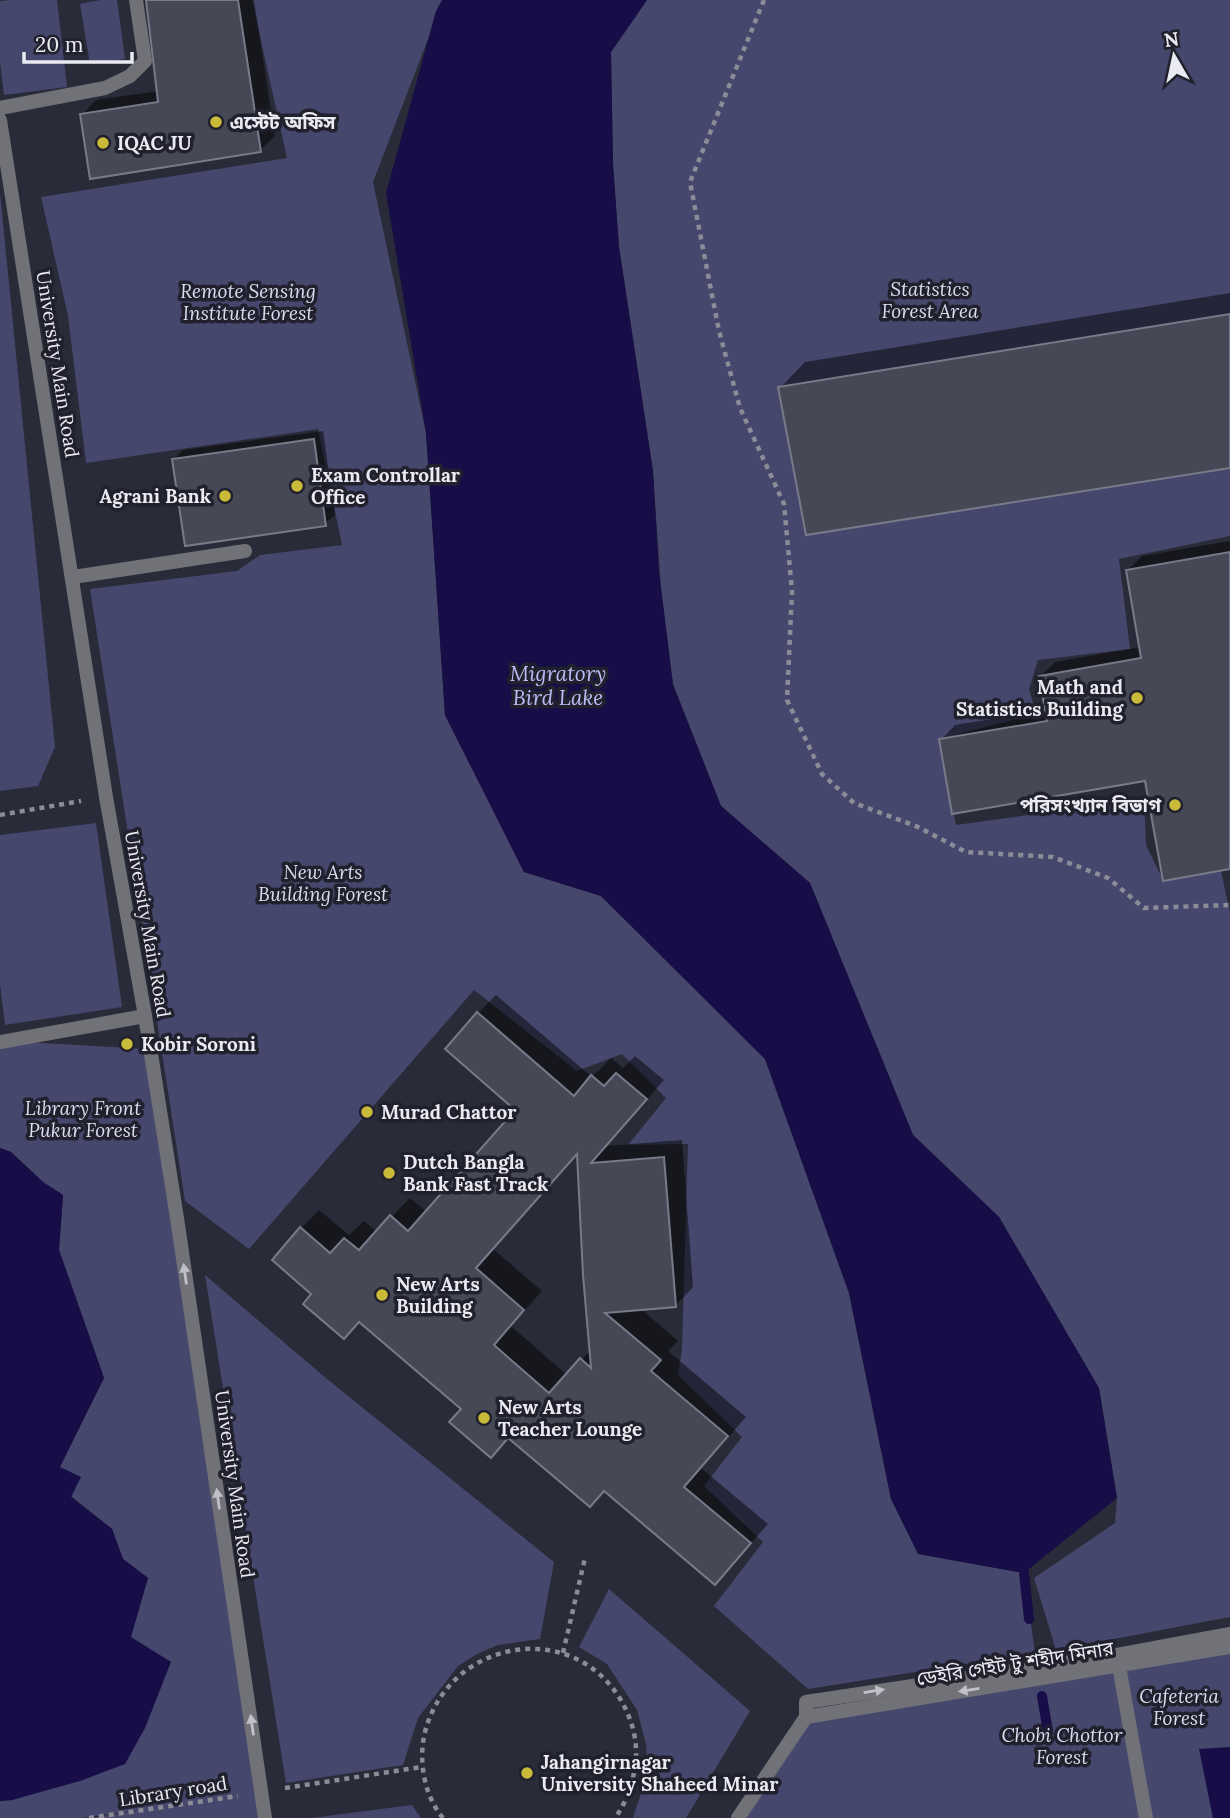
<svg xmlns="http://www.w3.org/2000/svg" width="1230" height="1818" font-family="Lora,'Noto Sans Bengali',serif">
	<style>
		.green { fill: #46476c }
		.water { fill: #170d47 }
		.shadow { fill: #0007; fill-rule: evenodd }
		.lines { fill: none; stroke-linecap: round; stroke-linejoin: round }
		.stream { stroke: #170d47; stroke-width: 10 }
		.building { fill: #474856; stroke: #797a89; stroke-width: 2; fill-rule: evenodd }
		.path { stroke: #8b8c97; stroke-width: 4.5; stroke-dasharray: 5 5; stroke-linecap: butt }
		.minor { stroke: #717178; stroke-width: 14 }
		.tertiary { stroke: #717178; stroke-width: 14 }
		.oneway { fill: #c0c0c8 }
		.poi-dot { fill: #caba3a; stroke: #21212e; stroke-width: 2.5 }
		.labels { text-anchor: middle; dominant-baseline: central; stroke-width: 7; stroke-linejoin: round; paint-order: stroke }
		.poi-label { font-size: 19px; font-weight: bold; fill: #eaeaf3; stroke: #21212e; text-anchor: start }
		.park-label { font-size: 19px; font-style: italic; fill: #dbdcef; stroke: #21212e }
		.street-label { font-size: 19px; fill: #eaeaf3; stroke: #21212e }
		.water-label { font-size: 21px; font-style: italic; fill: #bbbef5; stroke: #21212e }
	</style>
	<rect width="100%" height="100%" fill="#2a2b38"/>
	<g class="green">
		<path d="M11,0H57L67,87L4,95L0,62V1Z"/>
		<path d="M100,0H117L125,59L90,64L80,4Z"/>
		<path d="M252,0H443L373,182L426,433L445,715L524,872L601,896L765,1059L849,1293L891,1499L919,1554L1024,1573L1035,1653L808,1689L714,1606L763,1542L704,1486L742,1437L678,1375L682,1349L688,1144L628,1145L666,1098L622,1054L577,1071L474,990L249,1249L185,1201L90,589L237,571L260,555L342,545L318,429L86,463L68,316L41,197L287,158Z"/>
		<path d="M647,0H1230V536L1119,559L1130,649L1038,660L1029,689L1036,714L939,739L956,825L1144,799L1146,845L1163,880L1221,871L1230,913V1617L1056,1650L1034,1578L1115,1523L1117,1498L1099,1388L999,1217L913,1135L810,883L721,806L673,684L661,589L653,471L619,247L613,164L611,52Z"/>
		<path d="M0,193L55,747L38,786L0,791Z"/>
		<path d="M96,823L122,1007L5,1025L0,984V835Z"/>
		<path d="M8,1041L146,1049L265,1818H91L138,1810L81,1818H0V1801L12,1800L125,1764L132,1748L130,1637L148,1578L123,1559L112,1529L71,1496L59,1467L104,1378L59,1250L63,1195L43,1182L11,1152L0,1148V1043Z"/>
		<path d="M205,1275L327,1379L554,1562L540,1639L498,1645L477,1654L458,1666L418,1718L403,1765L286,1783Z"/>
		<path d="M609,1589L750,1711L686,1818H633L648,1772L646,1744L637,1710L607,1664L579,1647Z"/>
		<path d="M1230,1647V1818H738L806,1717Z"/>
		<path d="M412,1805L421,1818H311Z"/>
	</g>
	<g class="water">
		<path d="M442,0H647L611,52L613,164L619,247L653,471L659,571L673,685L721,806L810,883L913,1135L999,1217L1099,1388L1117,1498L1024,1573L918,1554L891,1499L849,1293L765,1059L601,896L524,872L445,715L426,433L386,193L436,11Z"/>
		<path d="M0,1148L11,1152L43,1182L63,1195L59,1250L104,1378L60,1467L81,1477L71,1497L112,1529L123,1559L148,1578L131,1637L171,1662L145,1728L125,1764L80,1781L12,1800L0,1801Z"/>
		<path d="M1230,1747V1818H1213L1199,1749Z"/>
	</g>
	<g class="shadow">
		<path d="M148,0H254L275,136L260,150L82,115L96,100L158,91Z"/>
		<path d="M1230,293V466L780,388L805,362Z"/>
		<path d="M323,431L335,515L325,524L174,459L183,450Z"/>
		<path d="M1230,541V867L1147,779L941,740L955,725L1047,710L1041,676L1055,662L1141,647L1128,570L1142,556Z"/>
		<path d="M496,995L592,1077L611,1058L623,1068L635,1056L664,1080L606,1146L682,1140L693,1287L675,1306L640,1308L678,1341L668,1351L746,1417L701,1468L768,1524L715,1583L605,1489L510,1437L491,1455L463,1408L360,1320L301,1228L319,1210L349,1235L364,1221L377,1232L410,1198L427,1212L518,1110L478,1013ZM578,1152L591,1350L567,1375L511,1326L542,1291L493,1249Z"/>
	</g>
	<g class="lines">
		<g class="stream">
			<path d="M1024,1573L1029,1619"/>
			<path d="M1042,1696L1048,1732"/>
		</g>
	</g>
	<g class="building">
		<path d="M146,0H238L261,152L90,179L80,114L158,102Z"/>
		<path d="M1230,314V468L806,535L778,387Z"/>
		<path d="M314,439L326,526L185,546L172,459Z"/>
		<path d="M1230,552V869L1163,881L1145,781L952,814L939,739L1047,721L1039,676L1141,658L1126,570Z"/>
		<path d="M477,1012L574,1096L591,1075L604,1086L616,1073L647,1099L591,1163L664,1157L676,1307L605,1313L661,1360L651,1371L728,1436L684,1487L751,1543L715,1585L604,1491L590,1507L508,1438L491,1458L449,1422L461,1409L359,1322L344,1339L303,1304L311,1294L272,1260L300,1227L330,1253L344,1238L359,1250L390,1215L408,1231L515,1110L445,1049ZM577,1154L583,1275L591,1368L580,1358L549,1393L494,1345L524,1310L476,1268Z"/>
	</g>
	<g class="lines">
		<g class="path">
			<path d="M764,0L690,182L719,331L740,408L784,504L792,591L787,700L822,774L854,803L916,826L966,852L1053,857L1108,878L1144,908L1230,905"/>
			<path d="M0,815L81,801"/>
			<path d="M563,1653L585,1558"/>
			<path d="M285,1788L422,1767"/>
			<path d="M89,1818L238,1796"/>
			<path d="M443,1818C424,1796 418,1760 425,1732C449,1639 573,1617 622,1702C632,1720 637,1739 636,1758C634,1780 628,1800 615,1818"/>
		</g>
		<g class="minor">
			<path d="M0,108L105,88L130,76L145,61L136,0"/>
			<path d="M73,577L245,551"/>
			<path d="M0,1042L145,1016"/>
			<path d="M1117,1655L1146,1818"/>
		</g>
		<g class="tertiary">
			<path d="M0,120L106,797L145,1016L177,1218L265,1818"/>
			<path d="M806,1717L1230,1647"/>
			<path d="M738,1818L806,1717V1702L1117,1655L1230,1634"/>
		</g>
	</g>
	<defs><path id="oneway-solid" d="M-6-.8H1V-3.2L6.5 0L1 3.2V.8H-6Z" transform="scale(1.75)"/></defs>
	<g class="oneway">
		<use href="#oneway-solid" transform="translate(185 1274) rotate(-98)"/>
		<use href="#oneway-solid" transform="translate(218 1499) rotate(-98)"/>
		<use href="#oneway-solid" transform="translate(969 1690) rotate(171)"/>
		<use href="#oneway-solid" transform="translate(874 1691) rotate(-9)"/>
		<use href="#oneway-solid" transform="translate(252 1725) rotate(-98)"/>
	</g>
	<g class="poi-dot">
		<circle cx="216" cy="122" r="7"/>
		<circle cx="103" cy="143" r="7"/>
		<circle cx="297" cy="486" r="7"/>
		<circle cx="225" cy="496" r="7"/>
		<circle cx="1137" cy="698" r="7"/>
		<circle cx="1175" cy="805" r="7"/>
		<circle cx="127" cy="1044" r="7"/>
		<circle cx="367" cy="1112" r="7"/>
		<circle cx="389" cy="1173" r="7"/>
		<circle cx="382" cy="1295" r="7"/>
		<circle cx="484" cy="1418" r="7"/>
		<circle cx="527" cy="1773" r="7"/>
	</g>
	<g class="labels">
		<g class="poi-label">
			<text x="230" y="122">এস্টেট অফিস</text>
			<text x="117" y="143">IQAC JU</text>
			<text x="311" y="475">Exam Controllar<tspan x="311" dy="22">Office</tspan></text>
			<text x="211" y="496" text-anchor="end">Agrani Bank</text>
			<text x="1123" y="687" text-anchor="end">Math and<tspan x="1123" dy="22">Statistics Building</tspan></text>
			<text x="1161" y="805" text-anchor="end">পরিসংখ্যান বিভাগ</text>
			<text x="141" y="1044">Kobir Soroni</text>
			<text x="381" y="1112">Murad Chattor</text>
			<text x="403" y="1162">Dutch Bangla<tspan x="403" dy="22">Bank Fast Track</tspan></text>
			<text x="396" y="1284">New Arts<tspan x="396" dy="22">Building</tspan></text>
			<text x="498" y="1407">New Arts<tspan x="498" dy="22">Teacher Lounge</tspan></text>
			<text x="541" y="1762">Jahangirnagar<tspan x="541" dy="22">University Shaheed Minar</tspan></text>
		</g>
		<g class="park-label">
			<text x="930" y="289">Statistics<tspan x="930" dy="22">Forest Area</tspan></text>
			<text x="248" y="291">Remote Sensing<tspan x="248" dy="22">Institute Forest</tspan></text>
			<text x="323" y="872">New Arts<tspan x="323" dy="22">Building Forest</tspan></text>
			<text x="83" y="1108">Library Front<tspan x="83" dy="22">Pukur Forest</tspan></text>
			<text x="1179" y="1696">Cafeteria<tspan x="1179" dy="22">Forest</tspan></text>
			<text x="1062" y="1735">Chobi Chottor<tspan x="1062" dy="22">Forest</tspan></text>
		</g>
		<g class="street-label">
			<text transform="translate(58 364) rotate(81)">University Main Road</text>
			<text transform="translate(148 924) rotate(80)">University Main Road</text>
			<text transform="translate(235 1484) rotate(82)">University Main Road</text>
			<text transform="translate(1015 1663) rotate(-9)">ডেইরি গেইট টু শহীদ মিনার</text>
			<text transform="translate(173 1791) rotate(-9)">Library road</text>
		</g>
		<g class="water-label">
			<text x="558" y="673">Migratory<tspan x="558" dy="24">Bird Lake</tspan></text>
		</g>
	</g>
	<g transform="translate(1174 56) rotate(351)" stroke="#21212e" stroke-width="5" paint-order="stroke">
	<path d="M0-5L12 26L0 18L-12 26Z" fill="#eaeaf3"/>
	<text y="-10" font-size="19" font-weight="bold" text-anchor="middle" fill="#eaeaf3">N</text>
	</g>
	<path d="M24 52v10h108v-10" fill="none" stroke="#eaeaf3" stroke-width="3.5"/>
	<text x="35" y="52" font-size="21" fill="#eaeaf3" stroke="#21212e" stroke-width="5" paint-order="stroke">20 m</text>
</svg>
